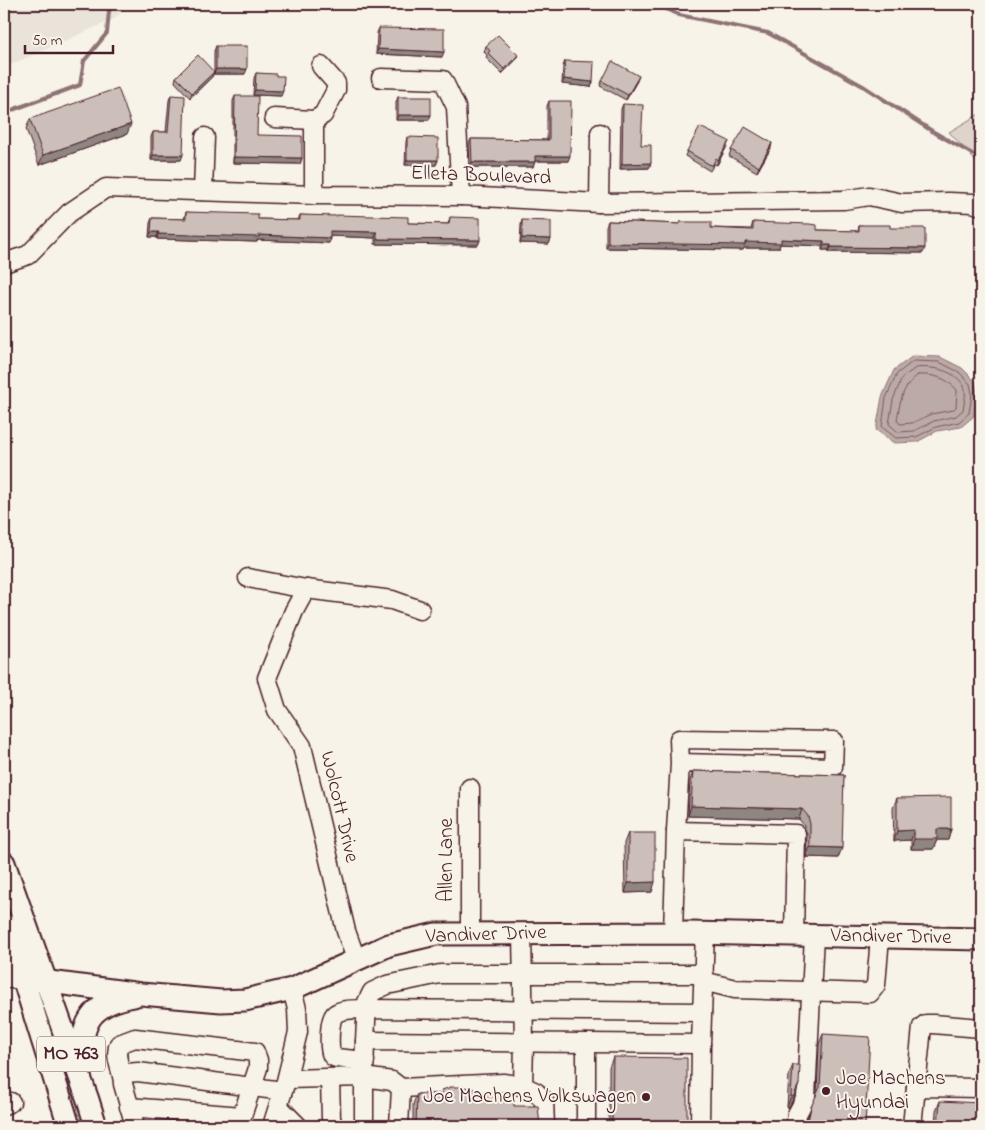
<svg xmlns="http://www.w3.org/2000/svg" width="985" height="1130" font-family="'Indie Flower',sans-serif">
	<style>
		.built { fill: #eae3da }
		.green { fill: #ded4cc; stroke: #947a7c }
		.water { fill: #bcaaa7; stroke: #8e7275 }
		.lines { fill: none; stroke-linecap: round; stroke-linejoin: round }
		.shore { stroke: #78575d; stroke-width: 1 }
		.stream { stroke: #8e7275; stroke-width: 4 }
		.minor-casing { stroke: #4a1f2b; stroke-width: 21 }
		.major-casing { stroke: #4a1f2b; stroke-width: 25 }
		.minor { stroke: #f7f3e8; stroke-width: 18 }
		.major { stroke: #f7f3e8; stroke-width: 21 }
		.wall { fill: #afa49f; stroke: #4a1f2b }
		.shaded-wall { fill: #8f8682; stroke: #4a1f2b }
		.building { fill: #ccbfb9; stroke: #4a1f2b }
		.poi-dot { fill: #4a1f2b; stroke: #f7f3e8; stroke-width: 2 }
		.labels { text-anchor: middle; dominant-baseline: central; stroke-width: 4; stroke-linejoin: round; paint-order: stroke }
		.shield { fill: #f7f3e8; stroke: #7e5f64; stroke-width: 1 }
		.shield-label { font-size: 20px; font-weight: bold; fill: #4a1f2b }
		.street-label { font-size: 21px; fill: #4a1f2b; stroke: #f7f3e8 }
		.poi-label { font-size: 21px; fill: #4a1f2b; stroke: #f7f3e8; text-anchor: start }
	</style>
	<rect width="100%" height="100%" fill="#f7f3e8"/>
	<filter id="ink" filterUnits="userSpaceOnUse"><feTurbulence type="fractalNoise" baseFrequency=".02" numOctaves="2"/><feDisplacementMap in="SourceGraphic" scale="10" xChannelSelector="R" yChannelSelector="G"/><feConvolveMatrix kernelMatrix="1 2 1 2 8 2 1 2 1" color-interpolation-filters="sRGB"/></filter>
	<g filter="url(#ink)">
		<path class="built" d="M4,4H130L114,19L4,68Z"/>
		<path class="green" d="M981,113V167L949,132Z"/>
		<path class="water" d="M913,356L940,357L962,368L975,381L977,394L974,416L961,427L937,431L917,442L894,443L876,430L882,397L894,370Z"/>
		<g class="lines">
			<g class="shore">
				<path d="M914,361L939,362L959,372L970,384L972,394L969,413L959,422L936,427L916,437L896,438L882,427L886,398L897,374Z"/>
				<path d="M916,368C932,366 955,370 964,386C967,392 964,403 963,410L956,416L934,421L914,431L898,432L889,424L893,400L902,378Z"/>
				<path d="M918,375C934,374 947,378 957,390L956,407L953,410L931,414L912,423L900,424L897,420C900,402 902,386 918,375Z"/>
			</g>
			<g class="stream">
				<path d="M656,4L679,15L768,33L863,86L932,131L981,159"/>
				<path d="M4,113L80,85L84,61L107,33L109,11L114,4"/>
			</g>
			<g class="minor-casing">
				<g id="minor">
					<path d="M381,78L443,80L456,107L461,196"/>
					<path d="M274,118L314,120L323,115L336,90V83L321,66"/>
					<path d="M314,120V195"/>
					<path d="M203,191L205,137"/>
					<path d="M599,203L600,133"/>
					<path d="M4,263L28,255L69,213L106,188L314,195L461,196L599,203L844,200L869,196L902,203L949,202L973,203L981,206"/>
					<path d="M248,578L306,589L392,600L420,610"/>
					<path d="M306,589L294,611L267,678L277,710L302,746L346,931L356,959"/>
					<path d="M676,831L680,763L833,767L834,741L679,739L680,763"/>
					<path d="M470,932V788"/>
					<path d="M522,933L524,1042L523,1086"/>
					<path d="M673,933L676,831L796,834L794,935"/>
					<path d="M703,981L735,989L870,993L876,985L880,937"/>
					<path d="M981,1028L933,1024H926L922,1027L916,1087L981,1088"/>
					<path d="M365,1041L367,1002L372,992L387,985L440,974H704"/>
					<path d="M586,1043V1126"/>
					<path d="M365,1061L336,1058C332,1056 332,1057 331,1053C329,1046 329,1018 335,1014C343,1008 357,1010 366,1009L702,1012"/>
					<path d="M123,1077L127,1073L138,1072L283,1091"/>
					<path d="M330,1078L331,1119L334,1126"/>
					<path d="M287,1079L364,1077L365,1041L701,1044L705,933"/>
					<path d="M401,1088L503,1083L523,1086L536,1092L544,1100L545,1126"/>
					<path d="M4,1105L11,1102"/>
					<path d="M129,1107L242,1116"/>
					<path d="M279,1107L298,1126"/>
					<path d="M135,1126L123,1084C123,1071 113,1057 119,1044L135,1038L255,1052L258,1060V1068L242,1116L236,1126"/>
					<path d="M272,1126L286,1081L298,1032L297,1009L292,989"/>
					<path d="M364,1126V1077L392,1081L401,1088L399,1126"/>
					<path d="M700,1126L701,1044"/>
					<path d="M795,1126L797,1114L806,1097L814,935"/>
					<path d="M912,1126L916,1087"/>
				</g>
			</g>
			<g class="major-casing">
				<g id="major">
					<path d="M4,863L88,1100L96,1126"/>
					<path d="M4,924L23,978L69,1126"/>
					<path d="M4,976L141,994L221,1001L245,1000L292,989L389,945L436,934L690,933L981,939"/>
					<path d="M80,1067C83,1023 86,1005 134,996"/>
				</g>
			</g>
			<use href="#minor" class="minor"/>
			<use href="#major" class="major"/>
		</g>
		<g class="wall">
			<path d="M379,28L442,57L376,54L377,33Z"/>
			<path d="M216,46L245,74H214V72L212,77L190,98L175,82L176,77L214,72V51Z"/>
			<path d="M486,46L518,55L516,60L502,74L486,58L487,55L484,52Z"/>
			<path d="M565,61L593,82L591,87L562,84L563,66Z"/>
			<path d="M256,73L276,76L281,96L253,95L254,78Z"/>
			<path d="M602,81H637L626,100L600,86Z"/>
			<path d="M171,95L181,160H151V137L153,132H166L169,100Z"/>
			<path d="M235,96L257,135L302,158L300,164L233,163V101Z"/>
			<path d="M398,97L429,120H396V102Z"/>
			<path d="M549,101L568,161H535L533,167H470L469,144L471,139L547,140V106Z"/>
			<path d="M623,104L641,145L651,163L649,168L620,169L621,109Z"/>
			<path d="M30,119L127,134L39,165L26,129Z"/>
			<path d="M407,137L438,160L436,165H405L406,142Z"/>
			<path d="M727,146L717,165L714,164L710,171L685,156L687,151Z"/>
			<path d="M771,148L757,172L729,156L731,150Z"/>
			<path d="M186,212L258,219L298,220L300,215L408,223L448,224L450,217L480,240L478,245L375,244V238L330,236L329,243L257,240V242L157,239V237H149L150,223L152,218L184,219Z"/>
			<path d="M522,220L551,239L549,244L520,243L521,225Z"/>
			<path d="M608,221L680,224V222L711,228L751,229L753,222L817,230L858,231L859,225L890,228L923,253L829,252V250H822V246L780,244L779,248H744L743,250L606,248V226Z"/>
			<path d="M693,771L844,775L838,858L806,857L807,834L804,826L799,819L688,816L690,781Z"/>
			<path d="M897,798L951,829L948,840H937L933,849H911V840L894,841L893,808Z"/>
			<path d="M628,833L652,892L625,893L624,843Z"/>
			<path d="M823,1034L865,1126H805L811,1107L817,1095L819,1044Z"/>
			<path d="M613,1057L687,1126H609V1067Z"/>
			<path d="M793,1065L796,1094L789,1107H787L789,1075Z"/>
			<path d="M442,1090L474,1092L514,1106L540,1126H413V1104L417,1094H441Z"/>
			<path d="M940,1101L981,1126H921V1125L935,1126L936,1111Z"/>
		</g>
		<g class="shaded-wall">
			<path d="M378,49L444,52L442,57L376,54Z"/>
			<path d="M518,55L516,60L502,74L504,69Z"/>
			<path d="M216,69H247L245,74H214Z"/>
			<path d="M214,72L212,77L190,98L192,93Z"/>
			<path d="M639,76L637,81L626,100L628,95Z"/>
			<path d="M564,79L593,82L591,87L562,84Z"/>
			<path d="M255,90L283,91L281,96L253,95Z"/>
			<path d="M398,115H431L429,120H396Z"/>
			<path d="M131,124L127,134L39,165L43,155Z"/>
			<path d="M729,141L727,146L717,165L718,160Z"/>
			<path d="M772,143L771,148L757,172L759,167Z"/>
			<path d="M153,155H183L181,160H151Z"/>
			<path d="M535,156H570L568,161H533Z"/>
			<path d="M234,157L302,158L300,164L233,163Z"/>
			<path d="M407,160H438L436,165H405Z"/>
			<path d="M472,162H535L533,167H470Z"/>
			<path d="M651,163L649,168L620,169L622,164Z"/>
			<path d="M330,231L377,232L375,238L328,236Z"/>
			<path d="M151,232H159L157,237H149Z"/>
			<path d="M158,234L259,235L330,238L329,243L257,240V242L157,239Z"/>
			<path d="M522,238L551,239L549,244L520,243Z"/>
			<path d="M377,239L480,240L478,245L375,244Z"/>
			<path d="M781,239L824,241L822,246L780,244L779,248H744L743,250L606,248L608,243L745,242Z"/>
			<path d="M824,245H831L829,250H822Z"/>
			<path d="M831,247L925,248L923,253L829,252Z"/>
			<path d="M691,806L802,809L799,819L688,816Z"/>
			<path d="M937,829H951L948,840H937L933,849H911L914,839Z"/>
			<path d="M914,830L911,840L894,841L897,831Z"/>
			<path d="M810,847L842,848L838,858L806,857Z"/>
			<path d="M655,882L652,892L625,893L628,883Z"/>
			<path d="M799,1084L796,1094L789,1107H787L791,1096Z"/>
		</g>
		<g class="building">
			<path d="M379,28L444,29V52L378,49Z"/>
			<path d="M498,35L518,55L504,69L488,53L490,51L486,46Z"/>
			<rect x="216" y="46" width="31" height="23"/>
			<path d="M198,55L214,72L192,93L176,77Z"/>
			<path d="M565,61L594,62L593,82L564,79Z"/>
			<path d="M612,61L639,76L628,95L602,81Z"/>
			<path d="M256,73L276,74V76H284L283,91L255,90Z"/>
			<path d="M118,88L131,124L43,155L30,119Z"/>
			<path d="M171,95L185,96L183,155H153V132H168Z"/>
			<path d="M235,96H258L257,135L302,136V158L234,157Z"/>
			<rect x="398" y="97" width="33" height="18"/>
			<path d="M549,101H571L570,156H535V162H472L471,139L549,140Z"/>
			<path d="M623,104L643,105L641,145H651V163L622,164Z"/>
			<path d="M700,127L729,141L718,160L716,158L712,166L687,151Z"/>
			<path d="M745,127L772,143L759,167L731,150Z"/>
			<path d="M407,137L438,138V160H407Z"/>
			<path d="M186,212L258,214V219L300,220V215L337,216V215L408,217V223L449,224L450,217L480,218V240L377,239V232L330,231V238L259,235V237L158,234L159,232H151L152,218L186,219Z"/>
			<path d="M522,220L551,221V239L522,238Z"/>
			<path d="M608,221L680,224V222H711V228L753,230V222L809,224L817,225V230L859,231V225H890V228H925V248L831,247V245H824V241L781,239V243L745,242V245L608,243Z"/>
			<path d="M693,771L844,775L842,848L810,847V824L808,816L802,809L691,806Z"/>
			<path d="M951,797V829H937V839H914V830L897,831V798Z"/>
			<path d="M628,833H655V882L628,883Z"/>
			<path d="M823,1034L870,1037L865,1126H808V1121L811,1107L820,1087Z"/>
			<path d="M613,1057L687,1058V1126H612Z"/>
			<path d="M793,1065H800L799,1084L793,1097L791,1096Z"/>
			<path d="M451,1087H464L474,1089V1092H514V1106H538L540,1126H416L417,1094H442V1090Z"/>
			<path d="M940,1101L981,1103V1126H921V1125L938,1126Z"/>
		</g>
	</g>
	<g class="poi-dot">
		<circle cx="826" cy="1091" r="5"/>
		<circle cx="646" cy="1097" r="5"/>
	</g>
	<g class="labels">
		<rect class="shield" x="37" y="1036.5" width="68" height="35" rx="4"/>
		<g class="shield-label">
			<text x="71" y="1054">MO 763</text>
		</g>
		<g class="street-label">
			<text transform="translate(481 176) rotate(2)">Elleta Boulevard</text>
			<text transform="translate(339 807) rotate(77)">Wolcott Drive</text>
			<text transform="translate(447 860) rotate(-90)">Allen Lane</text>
			<text transform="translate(486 935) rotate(-2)">Vandiver Drive</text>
			<text transform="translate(891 937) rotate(1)">Vandiver Drive</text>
		</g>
		<g class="poi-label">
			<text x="836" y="1079">Joe Machens<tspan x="836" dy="24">Hyundai</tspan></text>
			<text x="636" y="1097" text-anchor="end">Joe Machens Volkswagen</text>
		</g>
	</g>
	<rect width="985" height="1130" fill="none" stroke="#f7f3e8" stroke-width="20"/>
	<rect x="10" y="10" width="965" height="1110" fill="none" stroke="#4a1f2b" stroke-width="2" filter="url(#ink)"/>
	<path d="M25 45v8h88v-8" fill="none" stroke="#4a1f2b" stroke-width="2.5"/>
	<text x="32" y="45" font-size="15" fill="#4a1f2b" stroke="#f7f3e8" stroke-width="4" paint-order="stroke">50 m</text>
</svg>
